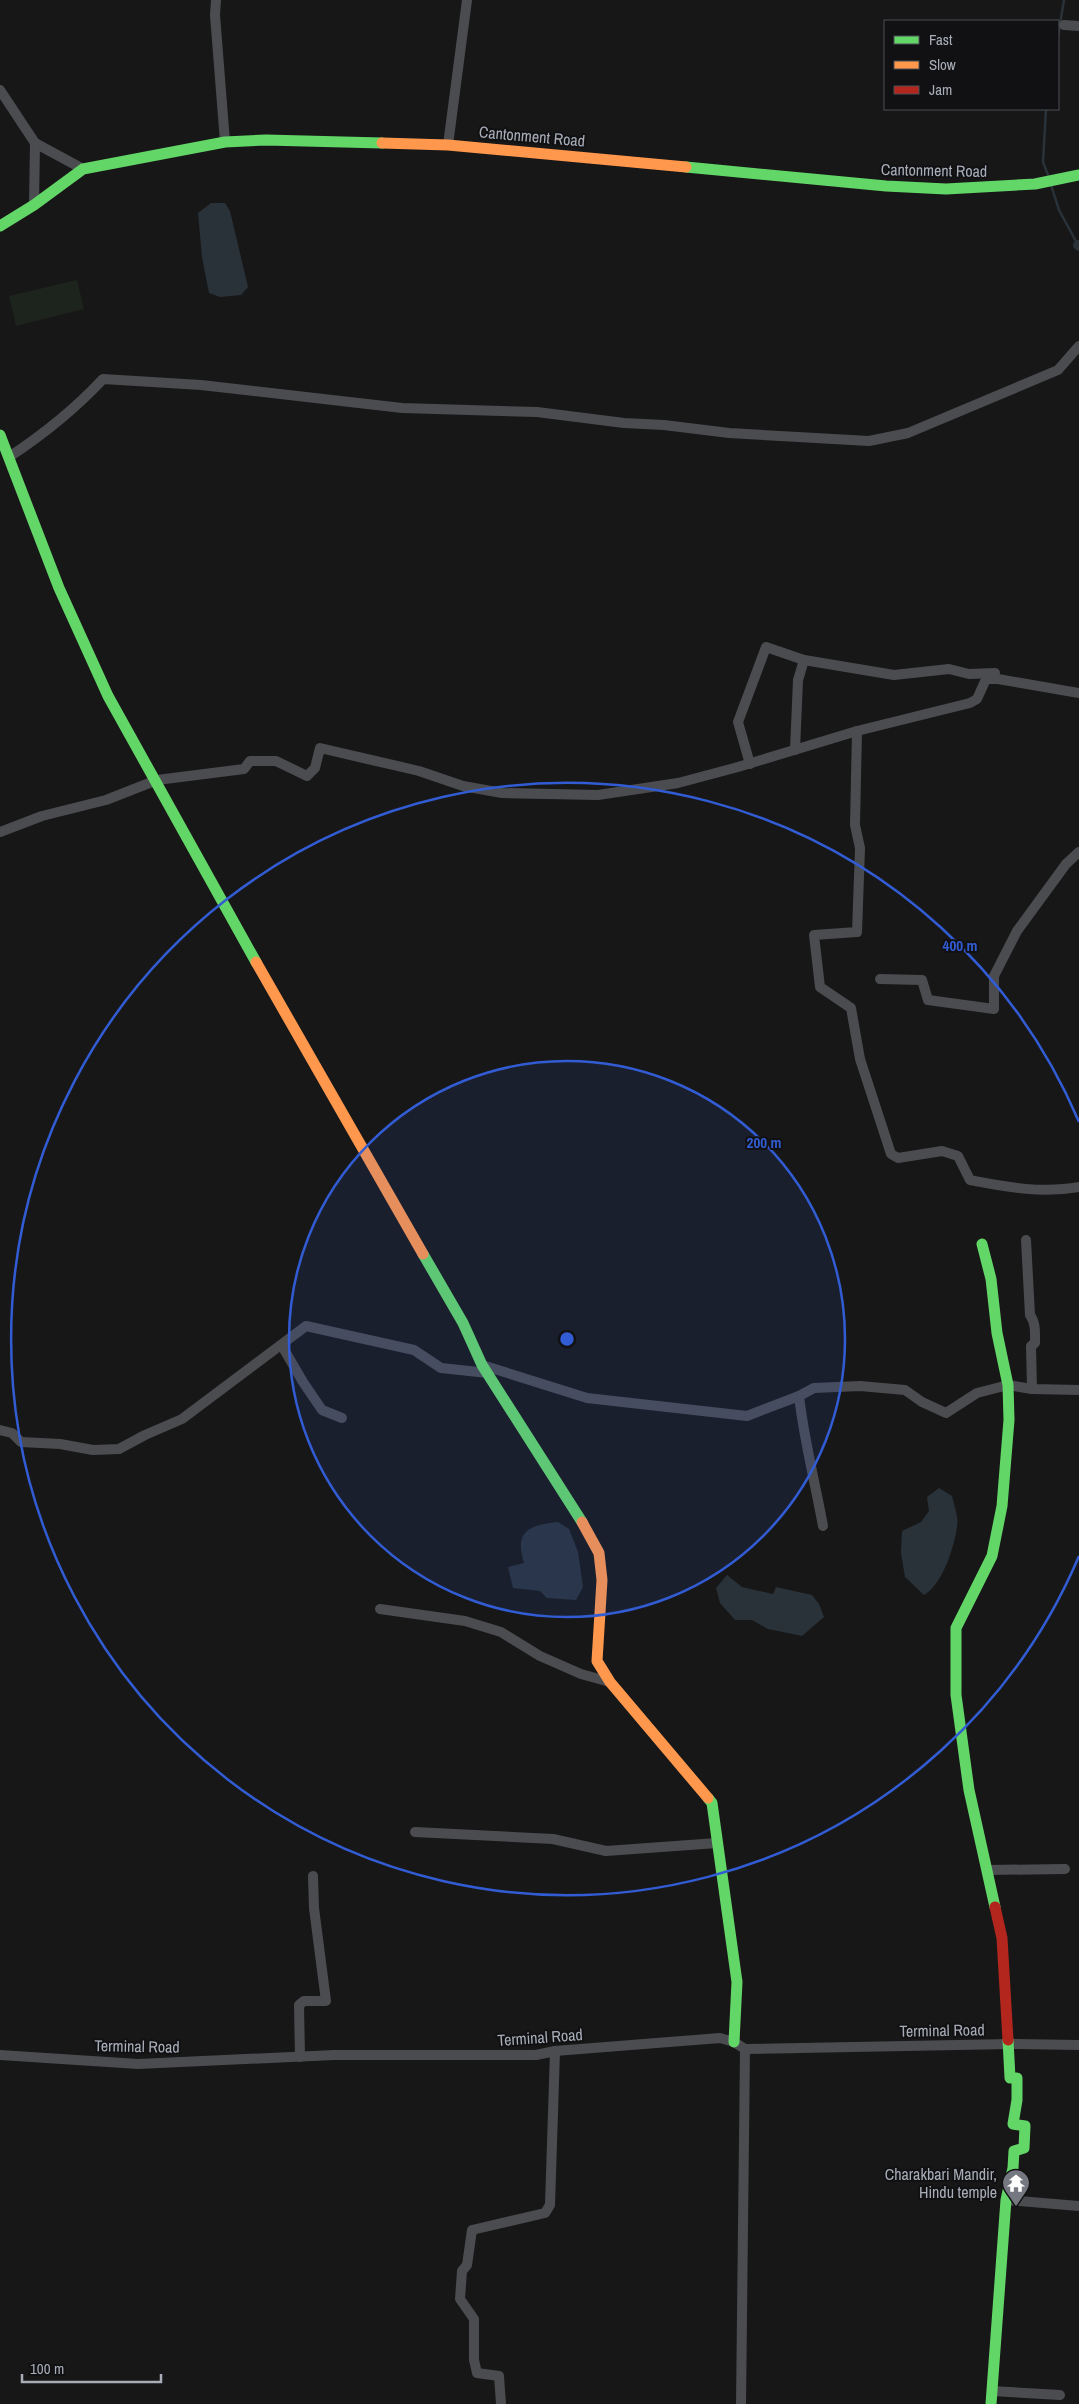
<svg xmlns="http://www.w3.org/2000/svg" width="1079" height="2404" font-family="'Archivo Narrow',sans-serif">
	<style>
		.green { fill: #1d241e }
		.water { fill: #2a3239 }
		.lines { fill: none; stroke-linecap: round; stroke-linejoin: round }
		.stream { stroke: #2a3239; stroke-width: 2.5 }
		.canal { stroke: #2a3239; stroke-width: 10 }
		.street { stroke: #4b4c50; stroke-width: 10 }
		.fast { stroke: #63d668; stroke-width: 11 }
		.slow { stroke: #ff974d; stroke-width: 11 }
		.jam { stroke: #b3261e; stroke-width: 11 }
		.ring { fill: none; stroke: #325cd3; stroke-width: 2.5 }
		.labels { text-anchor: middle; dominant-baseline: central; stroke-width: 4; stroke-linejoin: round; paint-order: stroke }
		.street-label { font-size: 16px; fill: #a8adb8; stroke: #111113 }
		.poi-label { font-size: 16px; fill: #a8adb8; stroke: #111113; text-anchor: end }
		.centre { fill: #325cd3; stroke: #111113; stroke-width: 2.5 }
		.ring-label { font-size: 15px; text-anchor: middle; font-weight: bold; fill: #325cd3; stroke: #111113; stroke-width: 4; stroke-linejoin: round; paint-order: stroke }
	</style>
	<rect width="100%" height="100%" fill="#171717"/>
	<path class="green" d="M77,280L84,309L16,326L9,296Z"/>
	<g class="water">
		<path d="M211,203H225L230,211L248,287L241,295L220,297L209,293L202,257L198,213Z"/>
		<path d="M939,1488L952,1496C954,1505 959,1518 957,1527C954,1548 942,1585 924,1595L905,1577L901,1553L902,1531L921,1522L929,1511L927,1497Z"/>
		<path d="M558,1522L569,1529L578,1552L583,1587L576,1600L547,1598L540,1591L513,1588L508,1567L524,1563C514,1531 529,1525 558,1522Z"/>
		<path d="M727,1575L742,1587L773,1594L776,1587L812,1595L819,1604L824,1617L802,1636L768,1629L752,1620H735L720,1603L716,1588Z"/>
	</g>
	<g class="lines">
		<g class="stream">
			<path d="M1058,36L1064,0"/>
			<path d="M1046,109L1043,162L1048,175"/>
			<path d="M1051,185L1059,210L1078,245"/>
		</g>
		<path class="canal" d="M1078,245L1079,246"/>
		<g class="street">
			<path d="M216,0L215,15L225,142"/>
			<path d="M1064,25L1079,26"/>
			<path d="M0,90L35,143L83,169"/>
			<path d="M448,145L467,0"/>
			<path d="M34,205L35,143"/>
			<path d="M9,457C44,434 74,410 103,379L201,385L402,408L537,412L624,423L664,425L729,433L869,441L908,433L1058,370L1079,346"/>
			<path d="M804,660L894,675L949,669L969,674L995,673"/>
			<path d="M857,731L855,825L860,848L857,932L814,935L820,987L851,1008L860,1059L891,1154L898,1158L942,1151L958,1156L970,1180C1007,1187 1042,1194 1079,1187"/>
			<path d="M750,764L738,722L766,647L804,660L798,680L795,750"/>
			<path d="M0,832L42,816L106,800L157,780L244,769L250,761H276L307,776L315,768L320,748L419,771L463,786L502,793L598,795L678,783L738,767L857,731L970,703L977,699L986,679H998L1079,693"/>
			<path d="M880,979L922,980L928,1000L994,1009V976L1017,931L1066,864L1079,852"/>
			<path d="M1026,1240L1030,1315C1036,1323 1035,1333 1035,1343L1031,1346L1032,1389"/>
			<path d="M282,1346L303,1382L322,1410L342,1418"/>
			<path d="M482,1365L587,1398L747,1416L799,1396L814,1388L860,1386L905,1390L922,1402L946,1413L977,1393L1008,1385L1032,1389L1079,1390"/>
			<path d="M799,1396C804,1440 815,1482 823,1526"/>
			<path d="M0,1430L12,1433L21,1442L60,1444L93,1450L119,1449L145,1435L182,1419L306,1326L414,1350L441,1368L488,1373"/>
			<path d="M380,1609L465,1621L501,1632L540,1656L581,1674L610,1682"/>
			<path d="M415,1832L553,1839L606,1851L717,1843"/>
			<path d="M988,1870L1065,1869"/>
			<path d="M0,2055L138,2064L334,2055H536L555,2051L720,2038L734,2042L745,2049L1010,2044L1079,2045"/>
			<path d="M300,2057L299,2005L304,2001H326L314,1908L313,1876"/>
			<path d="M1006,2200L1079,2206"/>
			<path d="M992,2391L1060,2395"/>
			<path d="M501,2404L499,2376L477,2373L474,2360V2319L460,2299L462,2271L467,2265L472,2230L545,2213L550,2205L555,2051"/>
			<path d="M741,2404L745,2049"/>
		</g>
		<g class="fast">
			<path d="M686,167L886,186L946,189L1035,184L1079,175"/>
			<path d="M0,226L34,205L83,169L225,142L266,140L382,143"/>
			<path d="M0,435L59,588L108,696L256,962"/>
			<path d="M982,1244L991,1279L997,1333L1008,1385L1009,1420L1002,1506L992,1556L956,1628V1695L969,1790L995,1907"/>
			<path d="M423,1254L463,1323L482,1365L582,1522"/>
			<path d="M708,1798L712,1803L737,1982L734,2042"/>
			<path d="M991,2404L1006,2200L1013,2168L1014,2151L1024,2148L1025,2126L1013,2124L1017,2100V2078H1010L1008,2040"/>
		</g>
		<g class="slow">
			<path d="M382,143L448,145L686,167"/>
			<path d="M256,962L423,1254"/>
			<path d="M582,1522L599,1553L602,1580L597,1661L610,1682L708,1798"/>
		</g>
		<path class="jam" d="M995,1907L1002,1938L1008,2040"/>
	</g>
	<circle cx="567" cy="1339" r="278" fill="#325cd3" fill-opacity=".12"/>
	<g class="ring">
		<circle cx="567" cy="1339" r="278"/>
		<path d="M1079 1556A556 556 0 1 1 1079 1122"/>
	</g>
	<defs>
		<g id="temple-pin" transform="scale(1.4375)"><path d="M0 17L-7.5 6A9.5 9.5 0 1 1 7.5 6Z" fill="#757880" stroke="#111113"/><path d="M0-6L5-2H3V0L6.5 2.5H4V6H1.5V3h-3V6H-4V2.5H-6.5L-3 0V-2H-5Z" fill="#fff"/></g>
	</defs>
	<g fill-rule="evenodd">
		<use href="#temple-pin" x="1016" y="2183"/>
	</g>
	<g class="labels">
		<g class="street-label">
			<text transform="translate(532 136) rotate(5)">Cantonment Road</text>
			<text transform="translate(934 170) rotate(1)">Cantonment Road</text>
			<text transform="translate(942 2030) rotate(-1)">Terminal Road</text>
			<text transform="translate(540 2037) rotate(-4)">Terminal Road</text>
			<text transform="translate(137 2046) rotate(1)">Terminal Road</text>
		</g>
		<g class="poi-label">
			<text x="997" y="2174">Charakbari Mandir,<tspan x="997" dy="18">Hindu temple</tspan></text>
		</g>
	</g>
	<circle cx="567" cy="1339" r="8" class="centre"/>
	<g class="ring-label">
		<text x="960" y="951">400 m</text>
		<text x="764" y="1148">200 m</text>
	</g>
	<rect x="884" y="20" width="175" height="90" fill="#111113" stroke="#4d4f55"/>
	<rect x="894" y="36" width="25" height="8" fill="#63d668" stroke="#4d4f55"/>
	<text x="929" y="45" font-size="15" fill="#a8adb8">Fast</text>
	<rect x="894" y="61" width="25" height="8" fill="#ff974d" stroke="#4d4f55"/>
	<text x="929" y="70" font-size="15" fill="#a8adb8">Slow</text>
	<rect x="894" y="86" width="25" height="8" fill="#b3261e" stroke="#4d4f55"/>
	<text x="929" y="95" font-size="15" fill="#a8adb8">Jam</text>
	<path d="M22 2374v8h139v-8" fill="none" stroke="#a8adb8" stroke-width="2.5"/>
	<text x="30" y="2374" font-size="15" fill="#a8adb8" stroke="#111113" stroke-width="4" paint-order="stroke">100 m</text>
</svg>
